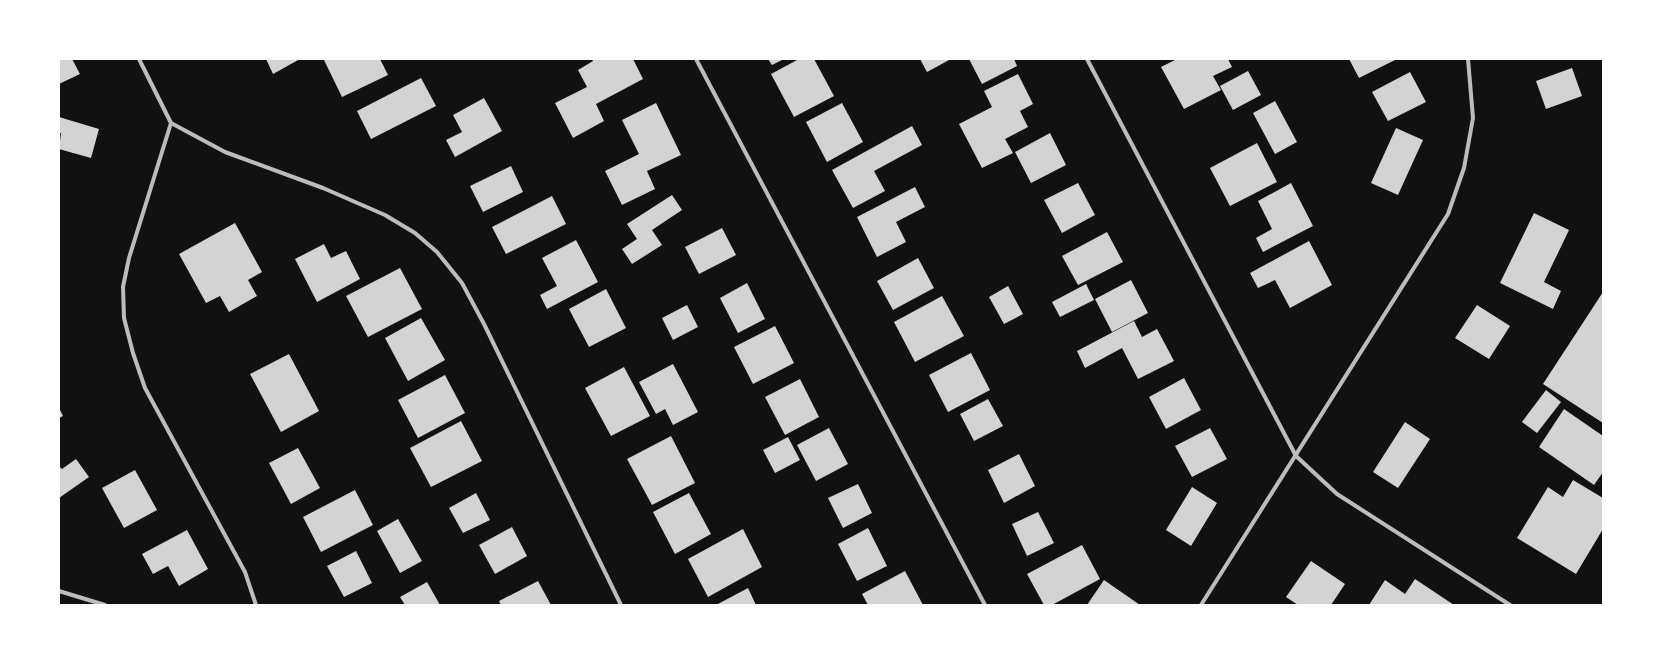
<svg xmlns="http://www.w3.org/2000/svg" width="1662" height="664" font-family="'PT Sans',sans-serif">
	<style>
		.building { fill: #d3d3d3 }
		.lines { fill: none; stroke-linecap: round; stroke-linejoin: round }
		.minor { stroke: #bcbcbc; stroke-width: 4 }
	</style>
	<rect width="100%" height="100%" fill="#111"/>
	<g class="building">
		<path d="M59,59H72L80,74L59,84Z"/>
		<path d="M266,59H300L273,74Z"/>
		<path d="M326,59H380L388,75L342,97L324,60Z"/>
		<path d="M592,59H633L643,79L596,104L604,121L573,138L555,103L587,87L578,70L593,61Z"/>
		<path d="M768,59H784L772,65Z"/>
		<path d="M799,59H814L834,96L794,117L771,74Z"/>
		<path d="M920,59H951L927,72Z"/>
		<path d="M969,59H1014L1017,66L982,84Z"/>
		<path d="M1177,59H1228L1232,67L1213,76L1221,90L1184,109L1161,67Z"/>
		<path d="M1349,59H1397L1359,78Z"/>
		<path d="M1572,68L1582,96L1546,109L1536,81Z"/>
		<path d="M1248,71L1261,95L1233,110L1220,86Z"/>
		<path d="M1410,72L1426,102L1388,121L1372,92Z"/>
		<path d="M1018,74L1033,104L1020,111L1028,127L1005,139L1013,153L982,168L959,124L992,107L984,91Z"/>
		<path d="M421,78L436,106L371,139L357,111Z"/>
		<path d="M484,98L502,131L455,157L446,140L462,132L453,115Z"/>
		<path d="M1275,101L1297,142L1275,154L1253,113Z"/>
		<path d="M656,103L681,155L647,171L655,189L622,205L605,171L639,154L622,120Z"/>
		<path d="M842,103L863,142L827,162L806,122Z"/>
		<path d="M59,117L99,129L91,158L59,149L61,133H59Z"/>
		<path d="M912,126L922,145L874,171L885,191L853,208L832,170Z"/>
		<path d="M1396,128L1423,140L1398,195L1371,183Z"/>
		<path d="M1050,133L1066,165L1031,183L1015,152Z"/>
		<path d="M1257,143L1277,182L1230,206L1210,168Z"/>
		<path d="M511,166L523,192L483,212L470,186Z"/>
		<path d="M1078,183L1095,215L1062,233L1044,200Z"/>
		<path d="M1291,183L1313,226L1263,252L1256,238L1272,229L1258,201Z"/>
		<path d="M915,187L925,207L896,222L906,242L877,257L857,217Z"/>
		<path d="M672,195L682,210L652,230L662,245L632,264L622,249L637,239L627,224Z"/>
		<path d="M552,196L566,224L506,254L492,227Z"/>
		<path d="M1534,213L1569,230L1544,282L1561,291L1553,309L1500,283Z"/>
		<path d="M235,223L262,272L248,280L257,296L229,312L220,296L206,303L179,254Z"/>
		<path d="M722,228L736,255L699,274L685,247Z"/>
		<path d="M1107,232L1123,262L1078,285L1062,256Z"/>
		<path d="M576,240L598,282L547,309L540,295L557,286L542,258Z"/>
		<path d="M1309,241L1332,285L1290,308L1275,280L1258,288L1250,273Z"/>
		<path d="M324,244L331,258L346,251L360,279L317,302L295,259Z"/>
		<path d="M918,258L934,288L893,310L877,281Z"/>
		<path d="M400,268L422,309L368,337L346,296Z"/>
		<path d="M1131,280L1148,313L1112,332L1095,299Z"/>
		<path d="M747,283L765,319L738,333L720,298Z"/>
		<path d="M1086,284L1094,300L1060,317L1052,302Z"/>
		<path d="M1008,286L1023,314L1004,324L989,297Z"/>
		<path d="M606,289L626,328L589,347L569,309Z"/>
		<path d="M1603,292V423L1543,384Z"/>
		<path d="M942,296L964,336L915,362L894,322Z"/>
		<path d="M687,305L698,327L673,340L662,318Z"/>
		<path d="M1477,305L1510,326L1489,359L1455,338Z"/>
		<path d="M421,318L445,360L408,381L385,338Z"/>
		<path d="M1134,321L1142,337L1157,329L1174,361L1138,379L1122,348L1085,368L1077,351Z"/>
		<path d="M775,326L794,363L753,384L734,347Z"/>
		<path d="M971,353L990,390L948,412L929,375Z"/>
		<path d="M289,354L319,411L281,432L250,374Z"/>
		<path d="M673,364L698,412L673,425L665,409L656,414L639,382Z"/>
		<path d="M624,367L650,416L611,436L585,388Z"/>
		<path d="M445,375L465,413L418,438L398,400Z"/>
		<path d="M1184,378L1201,410L1166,429L1149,397Z"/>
		<path d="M800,379L819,417L785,435L765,397Z"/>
		<path d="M1546,390L1561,402L1537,433L1522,422Z"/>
		<path d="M988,399L1003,426L974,441L960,414Z"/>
		<path d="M59,408L63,416L59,418Z"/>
		<path d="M1564,409L1603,436V472L1594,485L1539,447Z"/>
		<path d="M461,421L482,461L431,487L410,448Z"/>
		<path d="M1405,422L1430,439L1398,488L1373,472Z"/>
		<path d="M829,428L848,464L816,481L797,445Z"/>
		<path d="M1210,428L1227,459L1192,477L1175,446Z"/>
		<path d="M671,436L695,483L652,505L627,459Z"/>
		<path d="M788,437L800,460L775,473L763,450Z"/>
		<path d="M298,448L320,488L291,504L269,463Z"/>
		<path d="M1019,454L1035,486L1004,503L988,470Z"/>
		<path d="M76,459L89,477L59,498V466L62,469Z"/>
		<path d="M135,470L157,510L124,528L102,488Z"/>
		<path d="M1573,480L1603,498V529L1576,574L1517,538L1548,487L1563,497Z"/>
		<path d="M858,484L872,513L843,528L828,498Z"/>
		<path d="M1192,487L1217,503L1191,546L1166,530Z"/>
		<path d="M355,490L373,525L321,552L303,517Z"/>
		<path d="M476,493L490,520L463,533L449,508Z"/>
		<path d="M689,493L711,534L675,554L653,512Z"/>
		<path d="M1038,512L1054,543L1027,556L1012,524Z"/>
		<path d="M398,519L422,561L400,573L377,531Z"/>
		<path d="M512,527L527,556L495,574L479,545Z"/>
		<path d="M868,528L887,566L857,581L838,544Z"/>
		<path d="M743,529L762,567L708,597L688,559Z"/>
		<path d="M187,530L208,569L179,586L168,566L153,574L142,554Z"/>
		<path d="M1082,545L1100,579L1052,605H1044L1027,574Z"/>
		<path d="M356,551L372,583L344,597L327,566Z"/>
		<path d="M1311,561L1345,584L1331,605H1298L1286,597Z"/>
		<path d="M905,571L923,605H868L862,594Z"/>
		<path d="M1415,579L1454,605H1369L1385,580L1405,594Z"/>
		<path d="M1104,580L1140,605H1087Z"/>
		<path d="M538,581L551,605H501L499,601Z"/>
		<path d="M427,582L440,605H405L400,597Z"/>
		<path d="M748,588L756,605H716Z"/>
	</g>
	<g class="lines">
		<g class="minor">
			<path d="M139,59L171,123L225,152L323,188L385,215L415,233L437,252L462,283L484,324L621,605"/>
			<path d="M696,59L985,605"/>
			<path d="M1087,59L1296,456L1337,494L1510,605"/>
			<path d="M171,123L129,258L123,287L124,318L133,353L145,388L245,572L256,605"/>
			<path d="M59,591L105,605"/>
			<path d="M1201,605L1448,214L1464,168L1473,118L1468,59"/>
		</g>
	</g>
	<rect width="1662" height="664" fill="none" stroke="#ffffff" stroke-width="120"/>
</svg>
